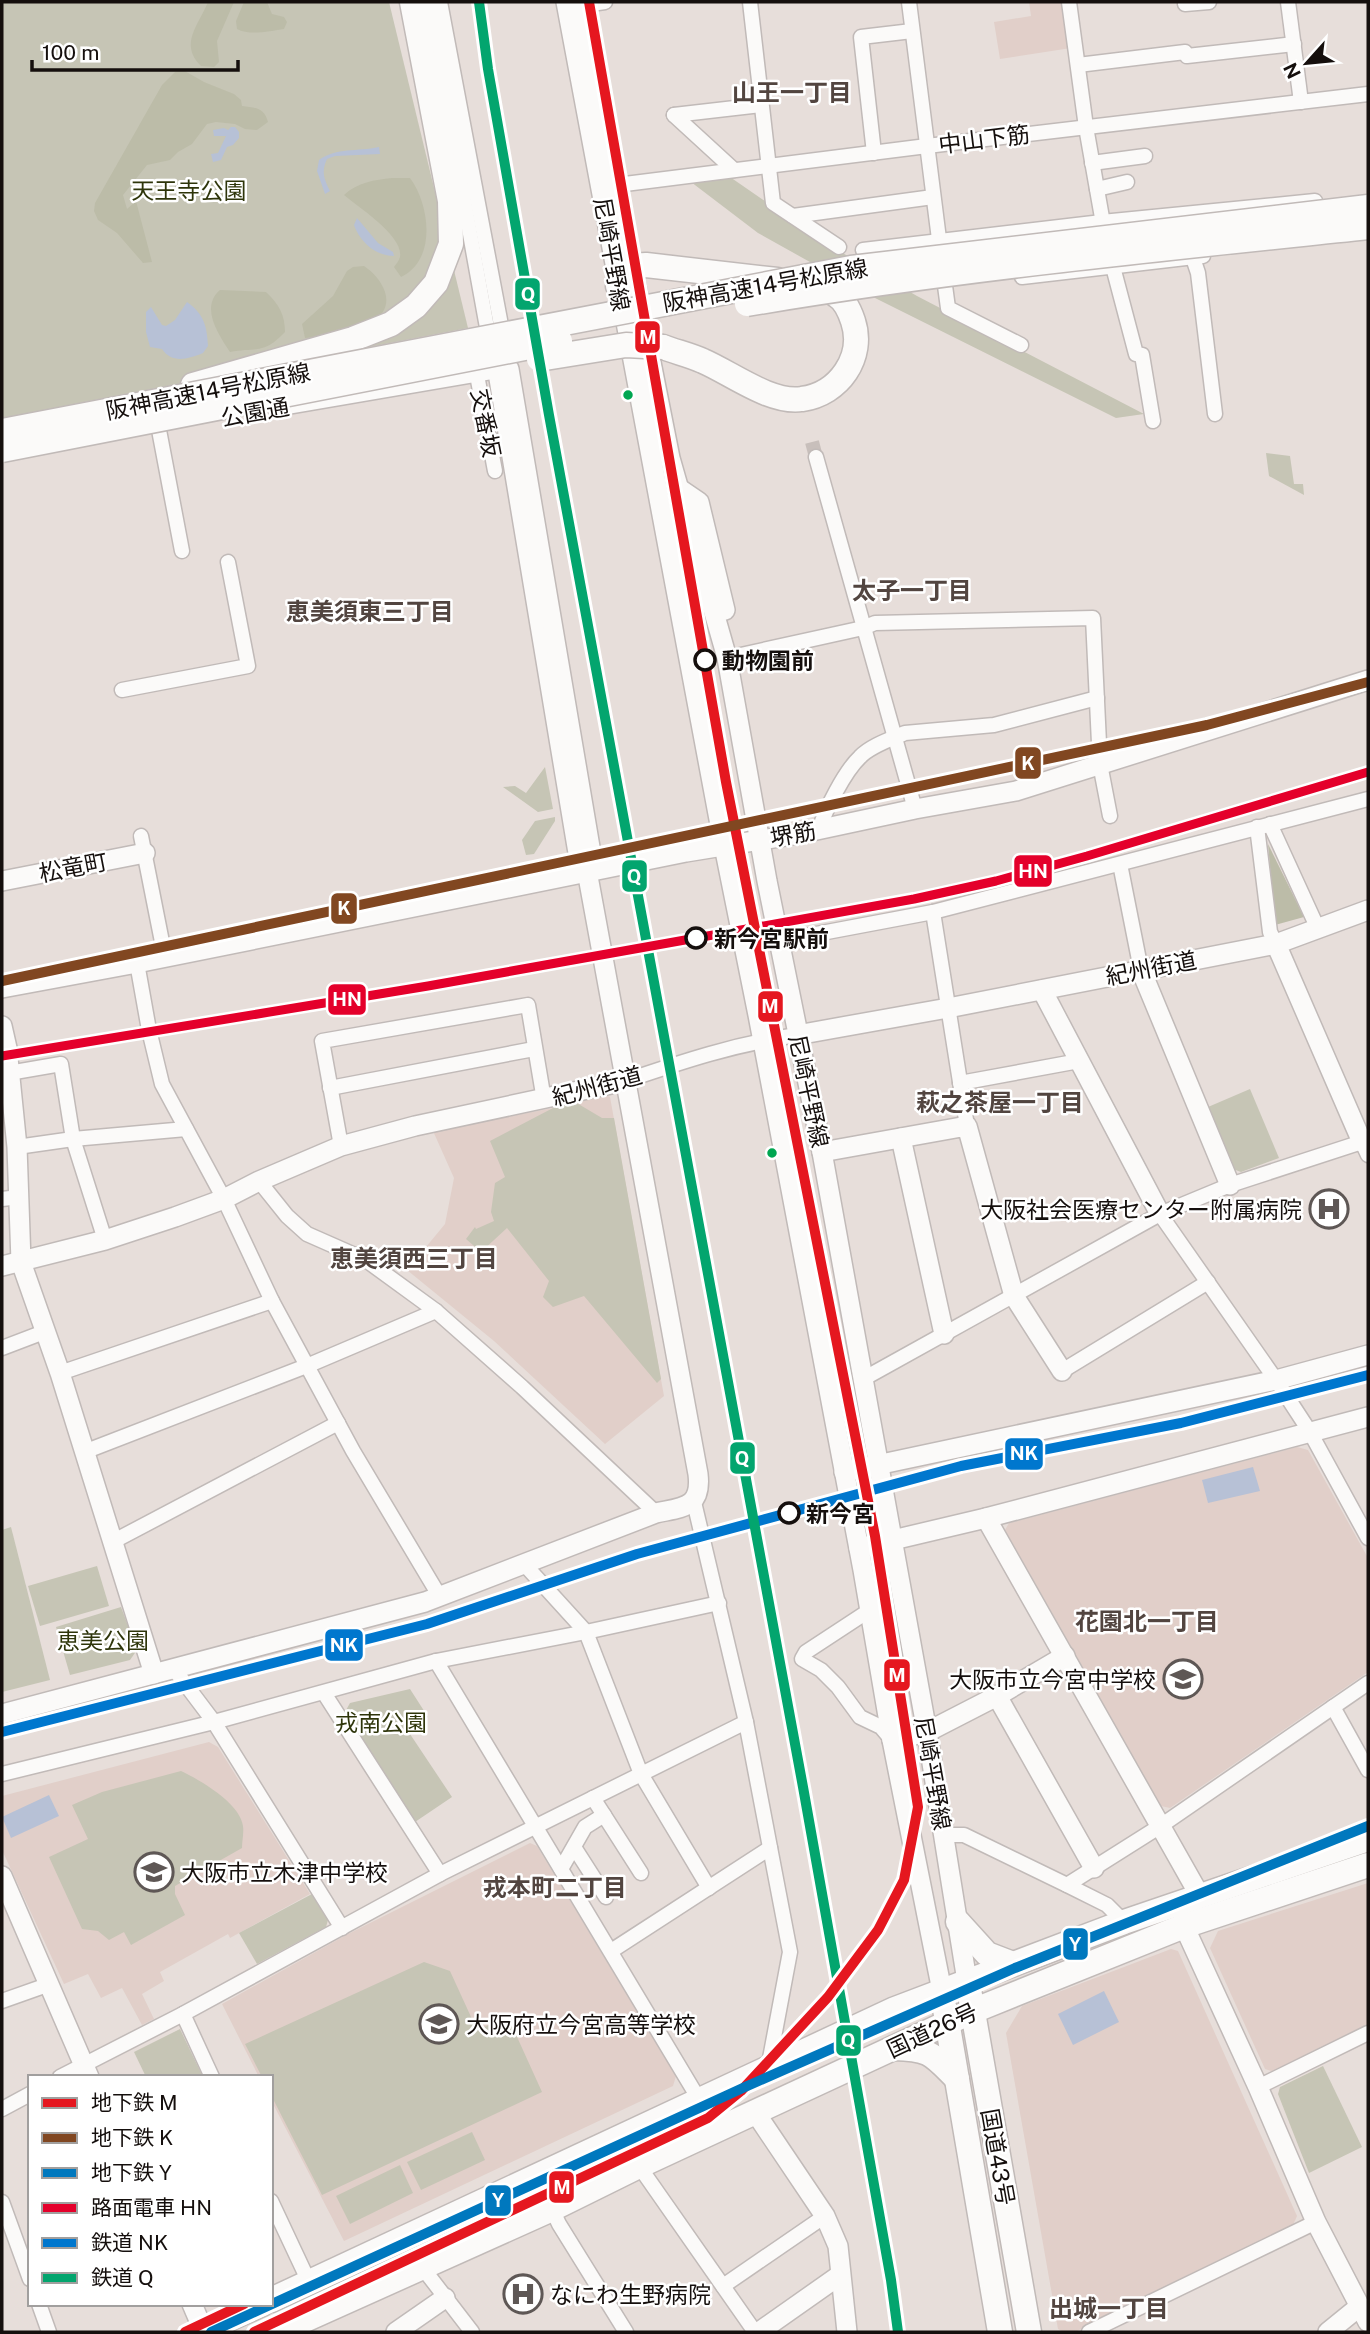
<svg xmlns="http://www.w3.org/2000/svg" width="1370" height="2334" font-family="'Public Sans','Noto Sans JP',sans-serif">
	<style>
		.built { fill: #e1cfc9 }
		.green { fill: #c6c5b5 }
		.forest { fill: #bcbca8 }
		.water { fill: #b7c1d6 }
		.lines { fill: none; stroke-linecap: round; stroke-linejoin: round }
		.street-tunnel { stroke: #c8bfbb; stroke-width: 14; stroke-dasharray: 14 7; stroke-linecap: butt }
		.street-casing { stroke: #c1bab8; stroke-width: 17 }
		.secondary-casing { stroke: #c1bab8; stroke-width: 22 }
		.highway-casing { stroke: #c1bab8; stroke-width: 27 }
		.street { stroke: #fbfaf9; stroke-width: 14 }
		.secondary { stroke: #fbfaf9; stroke-width: 19 }
		.highway { stroke: #fbfaf9; stroke-width: 24 }
		.highway-bridge-casing { stroke: #c1bab8; stroke-width: 27; stroke-linecap: butt }
		.highway-bridge { stroke: #fbfaf9; stroke-width: 24 }
		.rail-1-casing { stroke: #fff; stroke-width: 16 }
		.rail-2-casing { stroke: #fff; stroke-width: 16 }
		.rail-1 { stroke: #0077ce; stroke-width: 10 }
		.rail-2 { stroke: #03a56e; stroke-width: 10 }
		.tram-1-casing { stroke: #fff; stroke-width: 14 }
		.tram-1 { stroke: #e4002b; stroke-width: 9 }
		.metro-1-casing { stroke: #fff; stroke-width: 16 }
		.metro-2-casing { stroke: #fff; stroke-width: 16 }
		.metro-3-casing { stroke: #fff; stroke-width: 16 }
		.metro-1 { stroke: #e5171f; stroke-width: 10 }
		.metro-2 { stroke: #814721; stroke-width: 10 }
		.metro-3 { stroke: #0078be; stroke-width: 10 }
		.bus-dot { fill: #00a651; stroke: #fff; stroke-width: 2.5 }
		.stop-dot { fill: #fff; stroke: #150f0d; stroke-width: 3.5 }
		.labels { text-anchor: middle; dominant-baseline: central; stroke-width: 5; stroke-linejoin: round; paint-order: stroke }
		.street-label { font-size: 23px; fill: #150f0d; stroke: #fff }
		.park-label { font-size: 23px; fill: #2e350a; stroke: #fff }
		.stop-label { font-size: 23px; font-weight: bold; fill: #150f0d; stroke: #fff; text-anchor: start }
		.poi-label { font-size: 23px; fill: #150f0d; stroke: #fff; text-anchor: start }
		.neighbourhood-label { font-size: 24px; font-weight: bold; fill: #524540; stroke: #fff }
		.line-badge { stroke: #fff; stroke-width: 2.5 }
		.badge-label { font-size: 19px; text-anchor: middle; font-weight: bold; fill: #fff }
	</style>
	<rect width="100%" height="100%" fill="#e7deda"/>
	<g class="built">
		<path d="M1029,2H1065L1071,48L1000,59L994,22L1031,16Z"/>
		<path d="M604,1093L610,1097L664,1396L605,1444L494,1341L407,1270L445,1224L454,1178L433,1131L553,1108Z"/>
		<path d="M1297,1447L1308,1450L1368,1558V1672L1170,1808L1161,1806L1005,1530L1009,1523Z"/>
		<path d="M209,1742L218,1747L310,1894L230,1938L228,1934L160,1972L164,1981L142,1994L154,2019L142,2025L122,1988L101,1998L88,1974L64,1984L2,1850V1796Z"/>
		<path d="M530,1843L537,1846L676,2076L673,2086L344,2241L271,2100V2077H259L222,2004L348,1934Z"/>
		<path d="M1368,1883V2026L1274,2072L1265,2069L1210,1948L1218,1931Z"/>
		<path d="M1171,1949L1178,1951L1297,2216L1293,2225L1075,2332H1063L1058,2329L1006,2033L1022,2006Z"/>
	</g>
	<g class="green">
		<path d="M2,2H389L468,328L2,418Z"/>
		<path d="M730,177L827,244L917,296L1144,414L1116,418L869,295L758,233L691,182Z"/>
		<path d="M1266,453L1290,456L1294,484H1303L1304,495L1269,476Z"/>
		<path d="M545,767L553,809L538,812L503,787L515,786L526,793Z"/>
		<path d="M555,817V821L534,854L526,855L522,840L535,821Z"/>
		<path d="M1250,1089L1279,1158L1241,1172L1233,1169L1208,1107Z"/>
		<path d="M575,1102L602,1118H614L661,1379L657,1383L584,1296L553,1307L543,1297L549,1281L507,1228L481,1252L466,1239L475,1227L476,1229L494,1221L491,1212L495,1183L505,1177L490,1141L553,1108Z"/>
		<path d="M11,1527L50,1680L2,1692V1530Z"/>
		<path d="M97,1566L109,1606L40,1626L28,1586Z"/>
		<path d="M121,1607L137,1650L130,1660L70,1675L56,1627Z"/>
		<path d="M410,1689L428,1717L406,1728L452,1797L415,1822L345,1712L350,1703Z"/>
		<path d="M181,1771C200,1780 240,1803 243,1826C244,1833 242,1841 242,1848L175,1886V1894L185,1915L131,1945L124,1932L109,1940L98,1931L82,1929L49,1857L88,1839L72,1805L102,1792Z"/>
		<path d="M312,1894L328,1920L326,1927L257,1964L239,1933Z"/>
		<path d="M424,1962L450,1971L477,2030L508,2017L542,2092L322,2195L271,2095V2077H262L245,2044Z"/>
		<path d="M180,2029L203,2077H146L134,2052Z"/>
		<path d="M1323,2066L1362,2147L1309,2173L1278,2094L1280,2087Z"/>
		<path d="M472,2132L485,2160L421,2190L407,2162Z"/>
		<path d="M400,2165L413,2193L350,2224L336,2196Z"/>
	</g>
	<g class="forest">
		<path d="M208,2H234L217,41L219,62L214,67L201,66C179,44 198,26 208,2Z"/>
		<path d="M244,2H267L272,14L284,17L287,22L284,29C270,31 250,36 237,29L236,21Z"/>
		<path d="M183,70L204,82L234,94L241,100L242,106C255,108 264,107 268,122L257,130L245,129L235,124L216,122L207,124L192,144L178,152L170,160L147,165L123,195L127,209L136,201L152,262L143,263L117,233L98,220L94,211L95,203L162,85L175,72Z"/>
		<path d="M392,178H410C430,205 437,260 401,277L394,267C396,264 399,261 400,257C404,236 358,207 344,195C358,182 374,180 392,178Z"/>
		<path d="M364,266C382,278 398,304 375,320C366,327 317,338 305,338L302,324L333,296L347,271L353,267Z"/>
		<path d="M220,290L266,292C279,304 285,315 285,332C263,355 257,347 230,352C218,334 200,307 220,290Z"/>
		<path d="M1268,844L1304,917L1275,925Z"/>
	</g>
	<g class="water">
		<path d="M231,127H235L239,132V138L233,145L227,147L221,160L213,162L211,154L218,153L226,136H214L213,130L224,128L228,130Z"/>
		<path d="M379,147L380,154L335,156L327,159C321,172 324,179 330,191L325,194L317,171L319,160C337,147 357,152 379,147Z"/>
		<path d="M357,218L378,243L393,252L394,256C376,256 360,242 354,225Z"/>
		<path d="M187,302C204,314 207,326 208,346L203,353C188,359 172,364 162,349L150,347L146,332V312L151,307L162,325L166,326L175,320Z"/>
		<path d="M1253,1467L1260,1491L1208,1503L1202,1480Z"/>
		<path d="M49,1795L59,1816L11,1838L2,1817Z"/>
		<path d="M1104,1991L1119,2022L1073,2045L1058,2014Z"/>
	</g>
	<g class="lines">
		<path class="street-tunnel" d="M812,442L816,457"/>
		<g class="street-casing">
			<g id="street">
				<path d="M428,2L490,344"/>
				<path d="M440,2L504,341"/>
				<path d="M750,2L773,203L839,247"/>
				<path d="M909,2L940,247"/>
				<path d="M1069,2L1086,127L1104,229"/>
				<path d="M1288,2L1301,102"/>
				<path d="M1185,4L1209,2"/>
				<path d="M584,5L605,2"/>
				<path d="M1078,65L1185,52L1187,56L1294,44"/>
				<path d="M674,115L761,105"/>
				<path d="M674,115L734,170"/>
				<path d="M874,153L861,37L912,31"/>
				<path d="M1092,163L1145,156"/>
				<path d="M609,186L927,146L1368,94"/>
				<path d="M1097,189L1127,182"/>
				<path d="M793,216L933,197"/>
				<path d="M1108,248L1136,354L1142,355L1153,421"/>
				<path d="M863,250L1102,222L1315,201"/>
				<path d="M1193,258L1198,273L1215,414"/>
				<path d="M943,271L948,308L1021,345"/>
				<path d="M1022,277L1203,256"/>
				<path d="M494,364L575,850L587,871"/>
				<path d="M477,375L495,471"/>
				<path d="M275,409L509,369L508,361"/>
				<path d="M159,430L182,551"/>
				<path d="M816,457L915,809"/>
				<path d="M727,658L863,628L875,623L1093,618L1100,764L1110,816"/>
				<path d="M122,690L248,666L228,562"/>
				<path d="M1270,824L1318,929"/>
				<path d="M1257,827L1270,932L1276,944"/>
				<path d="M819,830C825,810 845,771 860,757C870,746 891,739 905,733L994,725L1097,698"/>
				<path d="M141,836L165,957"/>
				<path d="M1120,864L1141,970"/>
				<path d="M933,912L967,1126"/>
				<path d="M779,941L933,912L1368,799"/>
				<path d="M137,963L149,1030L162,1084L224,1199L272,1301L353,1451L440,1597"/>
				<path d="M3,1074L61,1064L73,1139L105,1240"/>
				<path d="M625,1081C684,1061 735,1044 797,1035"/>
				<path d="M960,1083L1079,1061"/>
				<path d="M330,1088L534,1049"/>
				<path d="M1362,1142L1368,1155"/>
				<path d="M341,1146L322,1041L528,1005L544,1100"/>
				<path d="M17,1147L73,1139L186,1129"/>
				<path d="M259,1181L287,1216L307,1234L366,1260L436,1311L522,1387L656,1513"/>
				<path d="M2,1199L19,1197"/>
				<path d="M1160,1214L1276,1380L1310,1432L1368,1538"/>
				<path d="M2,1348L44,1332"/>
				<path d="M1062,1371L1208,1282"/>
				<path d="M60,1373L272,1301"/>
				<path d="M863,1379L1160,1214L1230,1185L1368,1140"/>
				<path d="M84,1452L309,1365L436,1311"/>
				<path d="M694,1502L746,1722L790,1952L768,2069"/>
				<path d="M114,1541L338,1423"/>
				<path d="M525,1565L586,1632L641,1774L709,1888"/>
				<path d="M870,1610L806,1652L802,1659L821,1670L838,1687L860,1717L881,1727L891,1739"/>
				<path d="M436,1661L700,2101"/>
				<path d="M174,1669L214,1722L342,1928"/>
				<path d="M324,1693L440,1874"/>
				<path d="M1333,1707L1368,1770"/>
				<path d="M2,1774L214,1722L436,1661L586,1632L719,1603"/>
				<path d="M593,1798L641,1873"/>
				<path d="M944,1835H964L1067,1885L1107,1905L1124,1922"/>
				<path d="M574,1847L606,1897"/>
				<path d="M561,1869L585,1827L604,1815"/>
				<path d="M1067,1885L1162,1825L1368,1683"/>
				<path d="M611,1951L770,1848"/>
				<path d="M2,2001L50,1984"/>
				<path d="M183,2014L212,2077"/>
				<path d="M60,2077L183,2014L440,1874L746,1722"/>
				<path d="M1258,2087L1368,2033"/>
				<path d="M2,2109L30,2094"/>
				<path d="M639,2166L755,2332"/>
				<path d="M271,2201L309,2282"/>
				<path d="M2,2202L30,2279"/>
				<path d="M552,2209L559,2224L626,2332"/>
				<path d="M422,2267L472,2332"/>
				<path d="M723,2286L825,2216"/>
				<path d="M39,2304L49,2332"/>
				<path d="M1089,2332L1316,2222"/>
			</g>
		</g>
		<g class="secondary-casing">
			<g id="secondary">
				<path d="M566,2L724,846L758,1015L863,1570L892,1740L942,1991"/>
				<path d="M583,2L618,196L670,458L727,658L767,881L822,1152L927,1732L967,1981"/>
				<path d="M677,487L699,502L725,610"/>
				<path d="M2,881L145,853"/>
				<path d="M1276,944L1362,1142"/>
				<path d="M1141,970L1230,1185"/>
				<path d="M2,988L137,963L686,852L798,834L915,809L1016,791L1368,680"/>
				<path d="M1042,990L1160,1214"/>
				<path d="M2,1026L7,1048L17,1147L21,1262L60,1373L154,1674"/>
				<path d="M797,1035L948,1008L1276,944L1368,910"/>
				<path d="M901,1138L944,1334"/>
				<path d="M822,1152L967,1126L1014,1296L1062,1371"/>
				<path d="M2,1266L105,1240L175,1217L224,1199L259,1181L341,1146L415,1126L625,1081"/>
				<path d="M844,1472L1276,1380L1368,1355"/>
				<path d="M986,1518L1200,1896"/>
				<path d="M859,1548L986,1518L1368,1417"/>
				<path d="M997,1696L1094,1868"/>
				<path d="M2,1714L425,1602L656,1513C683,1507 702,1508 698,1474L587,871L590,847L509,369"/>
				<path d="M892,1740L927,1732L997,1696L1065,1656"/>
				<path d="M2,1876L89,2077"/>
				<path d="M1184,1926L1258,2087L1316,2222L1368,2322"/>
				<path d="M755,2112L825,2216L838,2246L847,2332"/>
				<path d="M192,2304L204,2332"/>
				<path d="M396,2332L445,2298"/>
				<path d="M759,2332L840,2275"/>
				<path d="M1328,2332L1360,2306"/>
			</g>
		</g>
		<g class="highway-casing">
			<g id="highway">
				<path d="M618,286L631,266L646,265L777,280"/>
				<path d="M663,347C676,352 690,355 703,361C731,373 771,404 802,399C839,394 865,357 853,321C850,312 845,300 836,295C831,291 823,289 817,286"/>
				<path d="M193,385L353,339L391,324L416,306L436,283L451,244L450,201L412,2"/>
				<path d="M958,1922L987,1954L1013,1964"/>
				<path d="M970,1995L1029,2332"/>
				<path d="M945,2009L1000,2332"/>
				<path d="M894,2048C931,2049 932,2054 957,2079"/>
				<path d="M271,2300L895,2009L1124,1922L1368,1839"/>
				<path d="M200,2332L262,2304"/>
				<path d="M278,2332L552,2209L639,2166L973,2011L1184,1926L1368,1865"/>
			</g>
		</g>
		<use href="#street" class="street"/>
		<use href="#secondary" class="secondary"/>
		<use href="#highway" class="highway"/>
		<g class="highway-bridge-casing">
			<g id="highway-bridge">
				<path d="M747,304C953,269 1161,249 1368,227"/>
				<path d="M539,359L626,345L663,347"/>
				<path d="M2,431L851,268L1368,207"/>
				<path d="M2,450L560,341"/>
			</g>
		</g>
		<use href="#highway-bridge" class="highway-bridge"/>
		<g class="rail-1-casing">
			<path id="rail-1" d="M2,1732L427,1624L637,1554L961,1466L1181,1423L1368,1375"/>
		</g>
		<g class="rail-2-casing">
			<path id="rail-2" d="M479,2L488,69L549,415L803,1787L891,2280L898,2332"/>
		</g>
		<use href="#rail-1" class="rail-1"/>
		<use href="#rail-2" class="rail-2"/>
		<g class="tram-1-casing">
			<path id="tram-1" d="M2,1056L428,986L914,899L996,881L1087,856L1368,772"/>
		</g>
		<use href="#tram-1" class="tram-1"/>
		<g class="metro-1-casing">
			<g id="metro-1">
				<path d="M185,2332L244,2304"/>
				<path d="M254,2332L708,2118L741,2091L828,1997L878,1930L904,1880L918,1807L875,1536L726,782L589,2"/>
			</g>
		</g>
		<g class="metro-2-casing">
			<path id="metro-2" d="M2,981L1207,725L1368,682"/>
		</g>
		<g class="metro-3-casing">
			<path id="metro-3" d="M211,2332L745,2087L1015,1968L1368,1826"/>
		</g>
		<use href="#metro-1" class="metro-1"/>
		<use href="#metro-2" class="metro-2"/>
		<use href="#metro-3" class="metro-3"/>
	</g>
	<defs>
		<g id="hospital-ring" transform="scale(2.0125)"><circle r="9.5" fill="#fff" stroke="#5e5755" stroke-width="1.5"/><path d="M-5-5h3v3.5h4V-5h3V5h-3V1.5h-4V5h-3Z" fill="#5e5755"/></g>
		<g id="school-ring" transform="scale(2.0125)"><circle r="9.5" fill="#fff" stroke="#5e5755" stroke-width="1.5"/><path d="M0-5L7-2L0 1L-7-2ZM-4 1L0 2.5L4 1V4Q0 6-4 4Z" fill="#5e5755"/></g>
	</defs>
	<g fill-rule="evenodd">
		<use href="#hospital-ring" x="1329" y="1209"/>
		<use href="#school-ring" x="1183" y="1679"/>
		<use href="#school-ring" x="154" y="1872"/>
		<use href="#school-ring" x="439" y="2024"/>
		<use href="#hospital-ring" x="523" y="2294"/>
	</g>
	<g class="bus-dot">
		<circle cx="628" cy="395" r="6"/>
		<circle cx="772" cy="1153" r="6"/>
	</g>
	<g class="stop-dot">
		<circle cx="705" cy="660" r="10"/>
		<circle cx="696" cy="938" r="10"/>
		<circle cx="789" cy="1513" r="10"/>
	</g>
	<g class="labels">
		<g class="street-label">
			<text transform="translate(984 139) rotate(-7)">中山下筋</text>
			<text transform="translate(612 254) rotate(80)">尼崎平野線</text>
			<text transform="translate(765 285) rotate(-10)">阪神高速14号松原線</text>
			<text transform="translate(208 391) rotate(-11)">阪神高速14号松原線</text>
			<text transform="translate(255 412) rotate(-10)">公園通</text>
			<text transform="translate(486 423) rotate(79)">交番坂</text>
			<text transform="translate(793 834) rotate(-10)">堺筋</text>
			<text transform="translate(73 867) rotate(-11)">松竜町</text>
			<text transform="translate(1151 968) rotate(-11)">紀州街道</text>
			<text transform="translate(597 1086) rotate(-15)">紀州街道</text>
			<text transform="translate(809 1091) rotate(78)">尼崎平野線</text>
			<text transform="translate(933 1773) rotate(80)">尼崎平野線</text>
			<text transform="translate(932 2030) rotate(-25)">国道26号</text>
			<text transform="translate(998 2157) rotate(80)">国道43号</text>
		</g>
		<g class="park-label">
			<text x="189" y="190">天王寺公園</text>
			<text x="103" y="1640">恵美公園</text>
			<text x="381" y="1722">戎南公園</text>
		</g>
		<g class="stop-label">
			<text x="722" y="660">動物園前</text>
			<text x="714" y="938">新今宮駅前</text>
			<text x="806" y="1513">新今宮</text>
		</g>
		<g class="poi-label">
			<text x="1302" y="1209" text-anchor="end">大阪社会医療センター附属病院</text>
			<text x="1156" y="1679" text-anchor="end">大阪市立今宮中学校</text>
			<text x="181" y="1872">大阪市立木津中学校</text>
			<text x="466" y="2024">大阪府立今宮高等学校</text>
			<text x="550" y="2294">なにわ生野病院</text>
		</g>
		<g class="neighbourhood-label">
			<text x="792" y="92">山王一丁目</text>
			<text x="912" y="590">太子一丁目</text>
			<text x="370" y="611">恵美須東三丁目</text>
			<text x="1000" y="1102">萩之茶屋一丁目</text>
			<text x="414" y="1258">恵美須西三丁目</text>
			<text x="1147" y="1621">花園北一丁目</text>
			<text x="555" y="1887">戎本町二丁目</text>
			<text x="1109" y="2308">出城一丁目</text>
		</g>
	</g>
	<g class="line-badge">
		<rect x="514" y="277" width="27" height="34" rx="7" fill="#03a56e"/>
		<rect x="634" y="320" width="27" height="34" rx="7" fill="#e5171f"/>
		<rect x="1014" y="746" width="28" height="34" rx="7" fill="#814721"/>
		<rect x="1013" y="854" width="40" height="34" rx="7" fill="#e4002b"/>
		<rect x="621" y="859" width="27" height="34" rx="7" fill="#03a56e"/>
		<rect x="330" y="892" width="28" height="33" rx="7" fill="#814721"/>
		<rect x="327" y="983" width="40" height="33" rx="7" fill="#e4002b"/>
		<rect x="757" y="990" width="27" height="33" rx="7" fill="#e5171f"/>
		<rect x="1004" y="1437" width="40" height="34" rx="7" fill="#0077ce"/>
		<rect x="729" y="1441" width="27" height="34" rx="7" fill="#03a56e"/>
		<rect x="324" y="1628" width="40" height="34" rx="7" fill="#0077ce"/>
		<rect x="883" y="1658" width="28" height="34" rx="7" fill="#e5171f"/>
		<rect x="1062" y="1927" width="27" height="34" rx="7" fill="#0078be"/>
		<rect x="835" y="2024" width="27" height="33" rx="7" fill="#03a56e"/>
		<rect x="548" y="2170" width="27" height="34" rx="7" fill="#e5171f"/>
		<rect x="484" y="2184" width="28" height="33" rx="7" fill="#0078be"/>
	</g>
	<g class="badge-label">
		<text x="528" y="301">Q</text>
		<text x="648" y="344">M</text>
		<text x="1028" y="770">K</text>
		<text x="1033" y="878">HN</text>
		<text x="634" y="883">Q</text>
		<text x="344" y="915">K</text>
		<text x="347" y="1006">HN</text>
		<text x="770" y="1013">M</text>
		<text x="1024" y="1460">NK</text>
		<text x="742" y="1465">Q</text>
		<text x="344" y="1652">NK</text>
		<text x="897" y="1682">M</text>
		<text x="1075" y="1951">Y</text>
		<text x="848" y="2047">Q</text>
		<text x="562" y="2194">M</text>
		<text x="498" y="2207">Y</text>
	</g>
	<rect width="1370" height="2334" fill="none" stroke="#150f0d" stroke-width="7"/>
	<rect x="28" y="2075" width="245" height="231" fill="#ffffff" stroke="#a19f9e" stroke-width="2"/>
	<rect x="42" y="2098" width="35" height="10" fill="#e5171f" stroke="#a19f9e" stroke-width="2"/>
	<text x="91" y="2110" font-size="21" fill="#150f0d">地下鉄 M</text>
	<rect x="42" y="2133" width="35" height="10" fill="#814721" stroke="#a19f9e" stroke-width="2"/>
	<text x="91" y="2145" font-size="21" fill="#150f0d">地下鉄 K</text>
	<rect x="42" y="2168" width="35" height="10" fill="#0078be" stroke="#a19f9e" stroke-width="2"/>
	<text x="91" y="2180" font-size="21" fill="#150f0d">地下鉄 Y</text>
	<rect x="42" y="2203" width="35" height="10" fill="#e4002b" stroke="#a19f9e" stroke-width="2"/>
	<text x="91" y="2215" font-size="21" fill="#150f0d">路面電車 HN</text>
	<rect x="42" y="2238" width="35" height="10" fill="#0077ce" stroke="#a19f9e" stroke-width="2"/>
	<text x="91" y="2250" font-size="21" fill="#150f0d">鉄道 NK</text>
	<rect x="42" y="2273" width="35" height="10" fill="#03a56e" stroke="#a19f9e" stroke-width="2"/>
	<text x="91" y="2285" font-size="21" fill="#150f0d">鉄道 Q</text>
	<g transform="translate(1307 63) rotate(243)" stroke="#ffffff" stroke-width="5" paint-order="stroke">
	<path d="M0-5L12 26L0 18L-12 26Z" fill="#150f0d"/>
	<text y="-10" font-size="19" font-weight="bold" text-anchor="middle" fill="#150f0d">N</text>
	</g>
	<path d="M32 60v10h206v-10" fill="none" stroke="#150f0d" stroke-width="3.5"/>
	<text x="42" y="60" font-size="21" fill="#150f0d" stroke="#ffffff" stroke-width="5" paint-order="stroke">100 m</text>
</svg>
